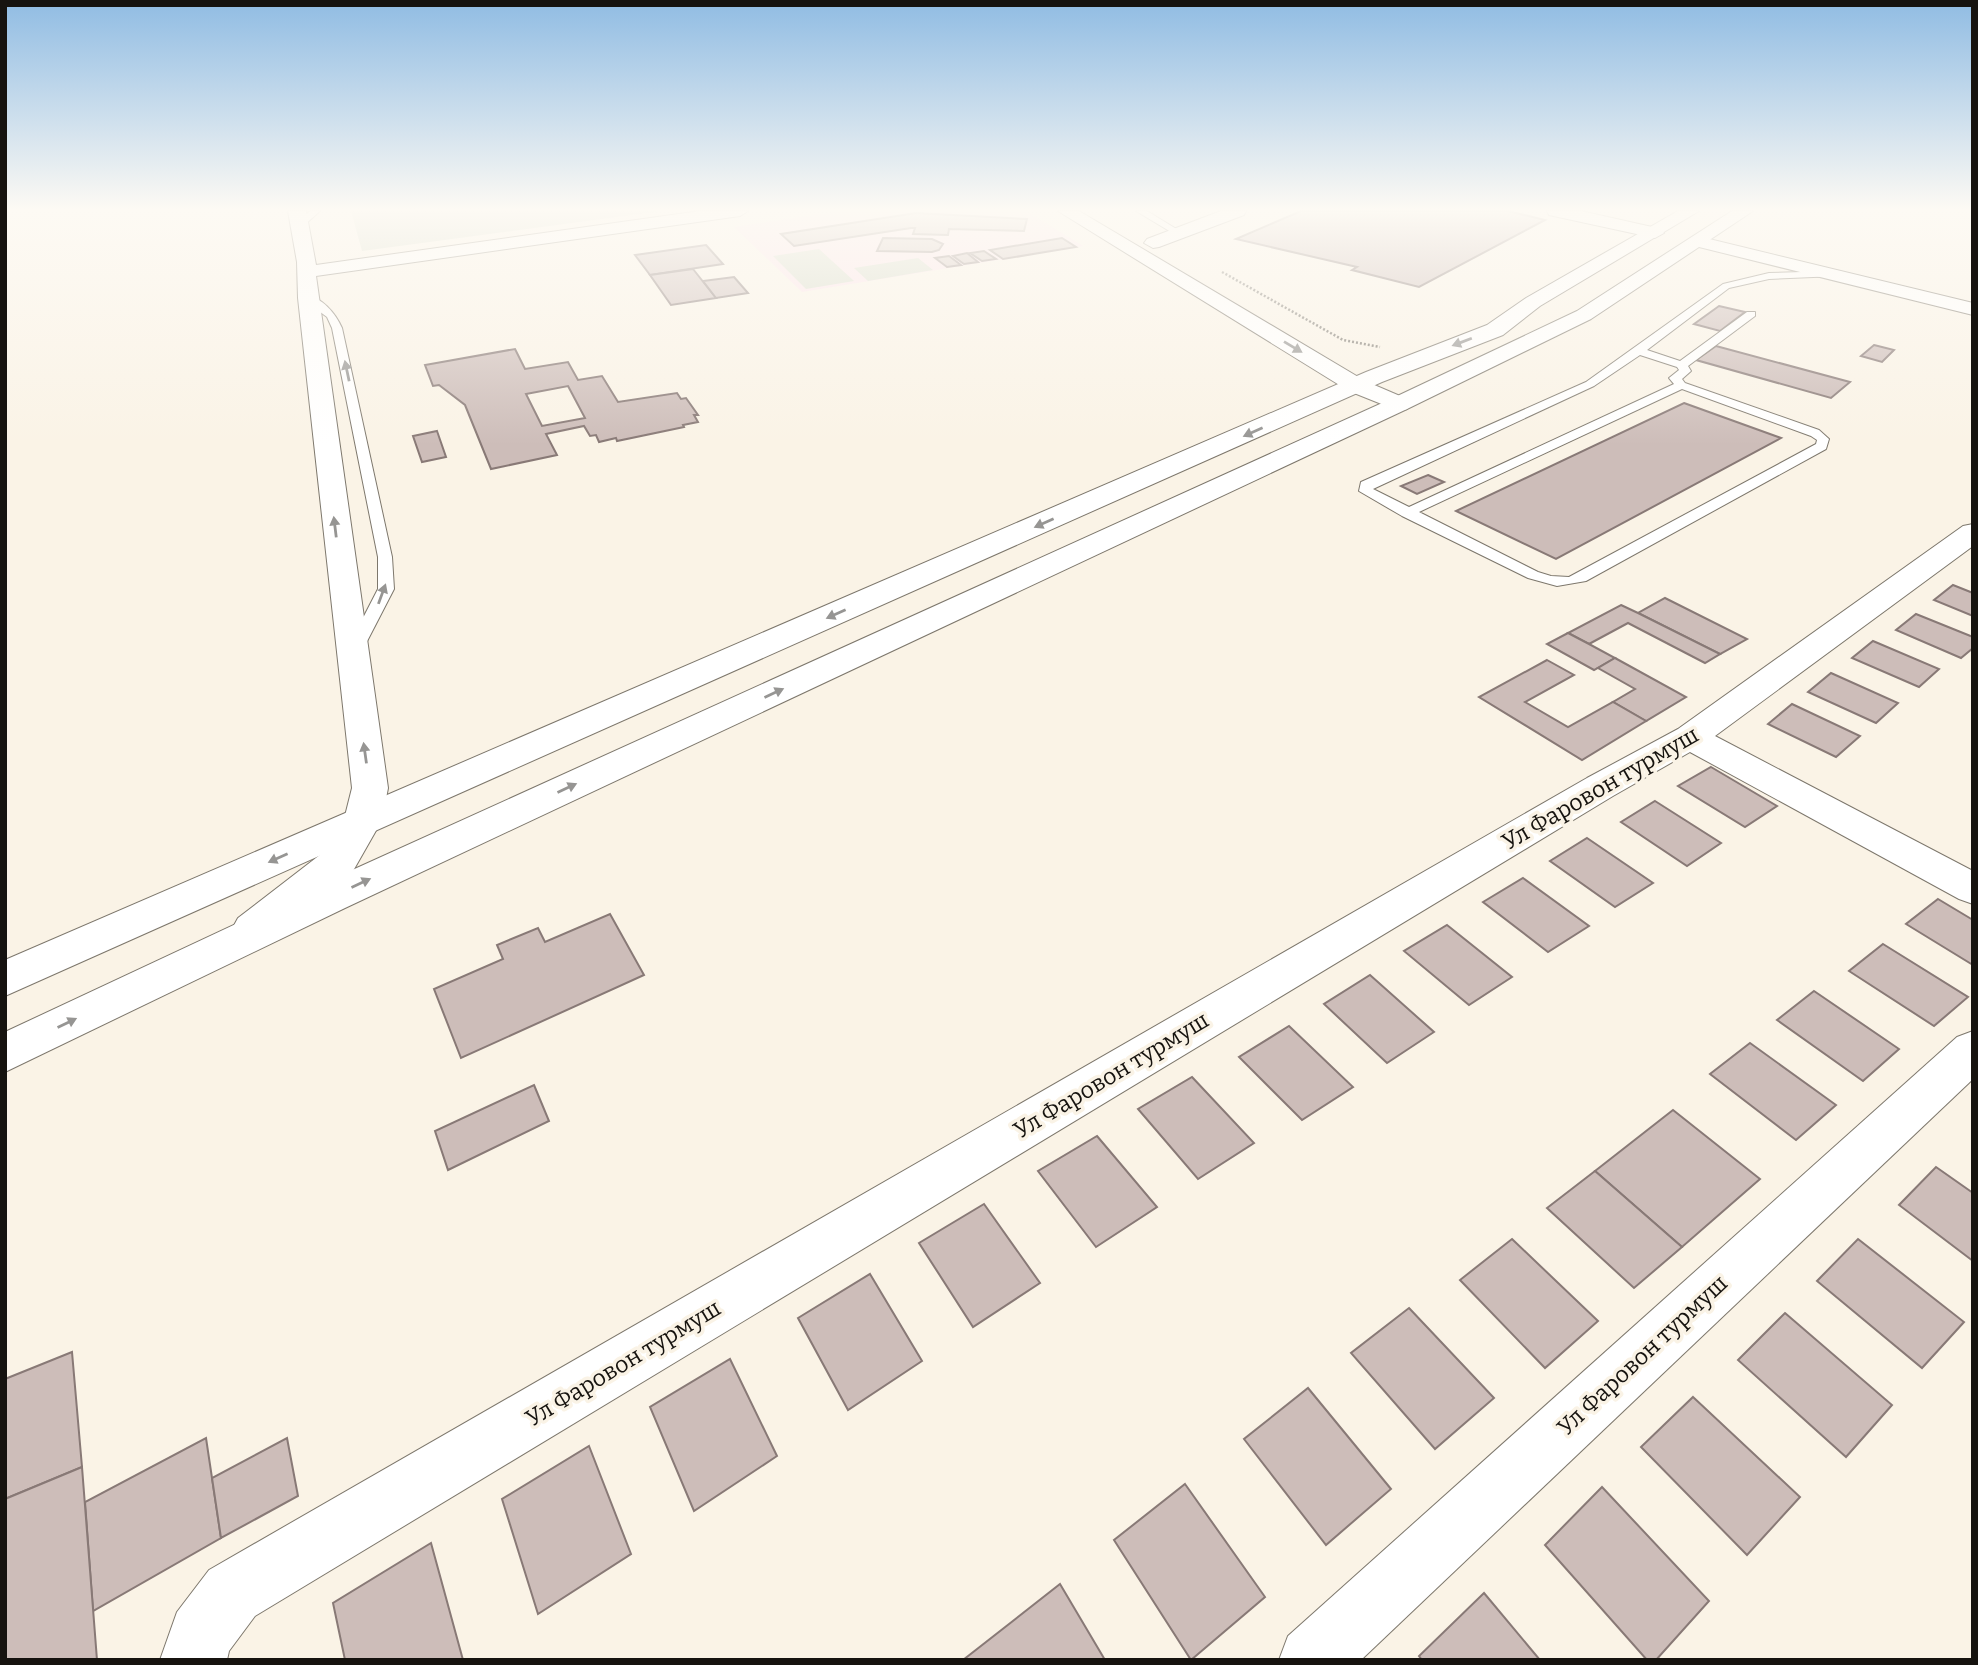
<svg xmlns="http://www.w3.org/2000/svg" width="1978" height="1665" font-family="Bitter,serif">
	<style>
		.education { fill: #fce2ea }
		.green { fill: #d4d9c8 }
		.building { fill: #cdbdb9; stroke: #887976; stroke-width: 2; fill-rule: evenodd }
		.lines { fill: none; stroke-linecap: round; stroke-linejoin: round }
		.service-casing { stroke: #7d776c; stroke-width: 2 }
		.minor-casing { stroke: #7d776c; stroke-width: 2 }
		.tertiary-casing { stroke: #7d776c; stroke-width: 2 }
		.path { stroke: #858078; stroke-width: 2.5; stroke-dasharray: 2 2; stroke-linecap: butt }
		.service { fill: #fff; fill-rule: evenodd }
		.minor { fill: #fff; fill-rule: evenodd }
		.tertiary { fill: #fff; fill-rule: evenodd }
		.oneway { fill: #969593 }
		.labels { text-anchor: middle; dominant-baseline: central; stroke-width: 7; stroke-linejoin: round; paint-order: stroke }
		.near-street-label { font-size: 23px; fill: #16130f; stroke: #faf3e6 }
	</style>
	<rect width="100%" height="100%" fill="#faf3e6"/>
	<path class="education" d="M842,211H1026L1083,246L802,292L734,227Z"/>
	<g class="green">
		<path d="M351,211H662L362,251Z"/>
		<path d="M819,249L854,281L806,289L773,256Z"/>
		<path d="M918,258L933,270L868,281L854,268Z"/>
	</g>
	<g class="building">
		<path d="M1301,211H1508L1545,220L1419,287L1352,270L1357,267L1236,239Z"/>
		<path d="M916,213L1027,219L1024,231L949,229L948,235L913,234L915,228H911L794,246L781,234Z"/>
		<path d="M883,238L932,239L943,244L939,250L932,252L877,251Z"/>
		<path d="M1062,238L1076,247L1003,259L990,250Z"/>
		<path d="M706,245L723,264L650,275L635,255Z"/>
		<path d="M984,251L996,259L982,261L970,253Z"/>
		<path d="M967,253L978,262L964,264L953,256Z"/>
		<path d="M949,256L961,265L947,267L935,258Z"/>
		<path d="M693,269L716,298L671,305L650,275Z"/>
		<path d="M734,277L748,293L716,298L703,281Z"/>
		<path d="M1719,306L1745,312L1720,331L1694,324Z"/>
		<path d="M1874,345L1894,350L1882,362L1861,356Z"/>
		<path d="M1716,346L1850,382L1831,398L1696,360Z"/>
		<path d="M515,349L525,369L568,362L578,380L602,376L618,402L677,393L681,399L686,398L698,415H694L698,422L683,425L684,427L617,441L616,438L599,442L596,435L590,436L584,426L546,434L557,455L491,469L465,405L439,385L433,386L425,365ZM568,386L585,418L542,426L526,394Z"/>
		<path d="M1684,403L1781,438L1556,559L1456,511Z"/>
		<path d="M437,431L446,457L422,462L413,436Z"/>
		<path d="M1428,475L1444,482L1417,494L1401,486Z"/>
		<path d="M1953,585L1973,593V616L1934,600Z"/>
		<path d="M1665,598L1747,639L1720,654L1638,613Z"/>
		<path d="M1621,605L1638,613L1720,654L1705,663L1628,623L1589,644L1568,633Z"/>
		<path d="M1916,614L1973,637V648L1961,658L1896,630Z"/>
		<path d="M1568,633L1589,644L1615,658L1594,670L1547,644Z"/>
		<path d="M1873,641L1939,669L1919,687L1852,658Z"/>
		<path d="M1615,658L1686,697L1646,721L1613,702L1635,689L1598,668Z"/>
		<path d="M1547,660L1574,675L1525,702L1568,727L1613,702L1646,721L1582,760L1479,697Z"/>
		<path d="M1831,673L1898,703L1876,723L1808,692Z"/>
		<path d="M1792,704L1860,736L1836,757L1768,724Z"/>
		<path d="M1711,767L1777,806L1745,827L1678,786Z"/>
		<path d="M1655,801L1721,843L1687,866L1621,822Z"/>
		<path d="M1587,838L1653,883L1615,907L1550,861Z"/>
		<path d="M1523,878L1589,926L1548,952L1483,902Z"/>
		<path d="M1938,899L1973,920V965L1906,924Z"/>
		<path d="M610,914L644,975L461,1058L434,989L503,959L497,945L538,928L545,942Z"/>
		<path d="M1447,925L1512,977L1469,1005L1404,951Z"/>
		<path d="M1883,944L1968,997L1934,1026L1849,971Z"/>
		<path d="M1370,975L1434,1032L1387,1063L1324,1004Z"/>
		<path d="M1814,991L1899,1049L1863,1081L1777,1020Z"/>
		<path d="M1289,1026L1353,1087L1302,1120L1239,1057Z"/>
		<path d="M1750,1043L1836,1105L1796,1140L1710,1074Z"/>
		<path d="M1192,1077L1254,1143L1198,1179L1138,1109Z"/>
		<path d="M534,1085L549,1121L448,1170L435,1131Z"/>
		<path d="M1673,1110L1760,1179L1682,1247L1595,1171Z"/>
		<path d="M1097,1136L1157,1207L1096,1247L1038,1171Z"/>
		<path d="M1936,1167L1973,1193V1261L1899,1205Z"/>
		<path d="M1595,1171L1682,1247L1634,1288L1547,1208Z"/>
		<path d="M984,1204L1040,1283L973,1327L919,1243Z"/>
		<path d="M1512,1239L1598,1321L1545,1368L1460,1280Z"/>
		<path d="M1858,1239L1964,1322L1922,1368L1817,1281Z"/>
		<path d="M870,1274L922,1361L848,1410L798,1318Z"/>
		<path d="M1409,1308L1494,1398L1435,1449L1351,1353Z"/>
		<path d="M1785,1313L1892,1405L1846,1457L1738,1360Z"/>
		<path d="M72,1352L82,1467L5,1499V1379Z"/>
		<path d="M730,1359L777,1456L694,1511L650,1407Z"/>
		<path d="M1308,1388L1391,1489L1326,1545L1244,1439Z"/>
		<path d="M1693,1397L1800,1497L1747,1555L1641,1447Z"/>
		<path d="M206,1438L221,1538L93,1611L85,1502Z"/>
		<path d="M287,1438L298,1496L221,1538L212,1478Z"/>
		<path d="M589,1446L631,1554L538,1614L502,1499Z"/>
		<path d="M82,1467L97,1660H5V1499Z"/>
		<path d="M1185,1484L1265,1597L1191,1660L1114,1540Z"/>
		<path d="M1602,1487L1709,1601L1656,1660H1647L1545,1545Z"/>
		<path d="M431,1543L463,1660H345L333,1603Z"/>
		<path d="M1060,1584L1105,1660H963Z"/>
		<path d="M1484,1593L1540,1660H1422L1419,1656Z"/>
	</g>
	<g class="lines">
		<g class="service-casing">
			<g id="service">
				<path d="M310,211H320L302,227H296V223Z"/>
				<path d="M1136,211H1147L1183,233L1176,235Z"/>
				<path d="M1834,271L1839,274L1837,276L1769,279L1729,288L1647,350L1680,361L1747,312H1755V316L1688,366L1691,371L1682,379L1685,383L1819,430L1829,439L1826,449L1586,581L1557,586L1528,578L1402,516L1359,491L1361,482L1586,382L1723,284L1769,273ZM1640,355L1677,367L1679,370L1669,378L1674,384L1409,507L1373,489L1594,386ZM1682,389L1811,436L1817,440L1816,444L1569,577L1551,576L1538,572L1419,512Z"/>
				<path d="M304,296C321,295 336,314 342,328L392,557L394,589L362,651L354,656L346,651L378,589V557L332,328L327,317L304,300Z"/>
			</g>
		</g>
		<g class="minor-casing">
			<g id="minor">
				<path d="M288,211H306L316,265L700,211H748L740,216L316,276L388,788L382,820L353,871L268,940L253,945L238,940L232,929L238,918L325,851L344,820L352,788L298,298L297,262Z"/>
				<path d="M1058,211H1079L1365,381L1407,399L1411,404L1407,409L1399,411L1349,391Z"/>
				<path d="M1221,211H1246L1244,215L1159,247L1153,248L1144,243L1147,239Z"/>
				<path d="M1547,211H1581L1661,229L1664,233L1655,238L1549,215Z"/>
				<path d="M1701,237L1973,303V315L1695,246L1692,242Z"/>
				<path d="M1973,524V546L1715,736L1973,871V904L1959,899L1690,752L1613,796L255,1616L229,1651L227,1660H160L177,1612L209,1570L1587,778L1678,729L1963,526Z"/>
				<path d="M1973,1031V1079L1361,1660H1279L1288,1636L1957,1037Z"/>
			</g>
		</g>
		<g class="tertiary-casing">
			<g id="tertiary">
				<path d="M1678,211H1699L1540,306L1503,335L1382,382L5,996V960L1366,372L1487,325L1526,298Z"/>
				<path d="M1732,211H1753L1591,319L1407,409L345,908L5,1072V1032L317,886L1391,399L1577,311Z"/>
			</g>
		</g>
		<path class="path" d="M1222,272L1343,340L1380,347"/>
		<use href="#service" class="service"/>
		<use href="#minor" class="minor"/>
		<use href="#tertiary" class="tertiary"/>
	</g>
	<defs><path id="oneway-solid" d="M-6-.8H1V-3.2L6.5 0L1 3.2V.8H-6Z" transform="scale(1.75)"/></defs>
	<g class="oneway">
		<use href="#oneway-solid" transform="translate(1462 342) rotate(159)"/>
		<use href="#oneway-solid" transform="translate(1293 347) rotate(31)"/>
		<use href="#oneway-solid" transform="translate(347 371) rotate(-102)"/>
		<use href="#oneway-solid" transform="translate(1253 432) rotate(156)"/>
		<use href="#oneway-solid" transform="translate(1044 523) rotate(156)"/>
		<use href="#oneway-solid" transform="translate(335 527) rotate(-97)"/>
		<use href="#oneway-solid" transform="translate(382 594) rotate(-70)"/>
		<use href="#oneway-solid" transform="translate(836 614) rotate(156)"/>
		<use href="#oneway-solid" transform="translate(774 693) rotate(-25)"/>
		<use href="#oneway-solid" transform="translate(365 753) rotate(-98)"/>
		<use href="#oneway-solid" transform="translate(567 788) rotate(-25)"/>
		<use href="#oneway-solid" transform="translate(278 858) rotate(156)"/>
		<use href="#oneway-solid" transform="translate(361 883) rotate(-25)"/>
		<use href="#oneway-solid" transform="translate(67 1023) rotate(-26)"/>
	</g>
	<linearGradient id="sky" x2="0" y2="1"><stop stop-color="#90bce3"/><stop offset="0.47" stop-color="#fdfaf4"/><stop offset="1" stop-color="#fdfaf4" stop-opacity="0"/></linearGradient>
	<rect width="1978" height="445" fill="url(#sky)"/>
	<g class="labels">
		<g class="near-street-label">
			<text transform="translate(1600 788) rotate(-30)">Ул Фаровон турмуш</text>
			<text transform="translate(1111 1075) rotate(-31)">Ул Фаровон турмуш</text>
			<text transform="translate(1642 1355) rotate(-43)">Ул Фаровон турмуш</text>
			<text transform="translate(623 1363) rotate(-31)">Ул Фаровон турмуш</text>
		</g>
	</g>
	<rect width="1978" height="1665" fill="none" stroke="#16130f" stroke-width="14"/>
</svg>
